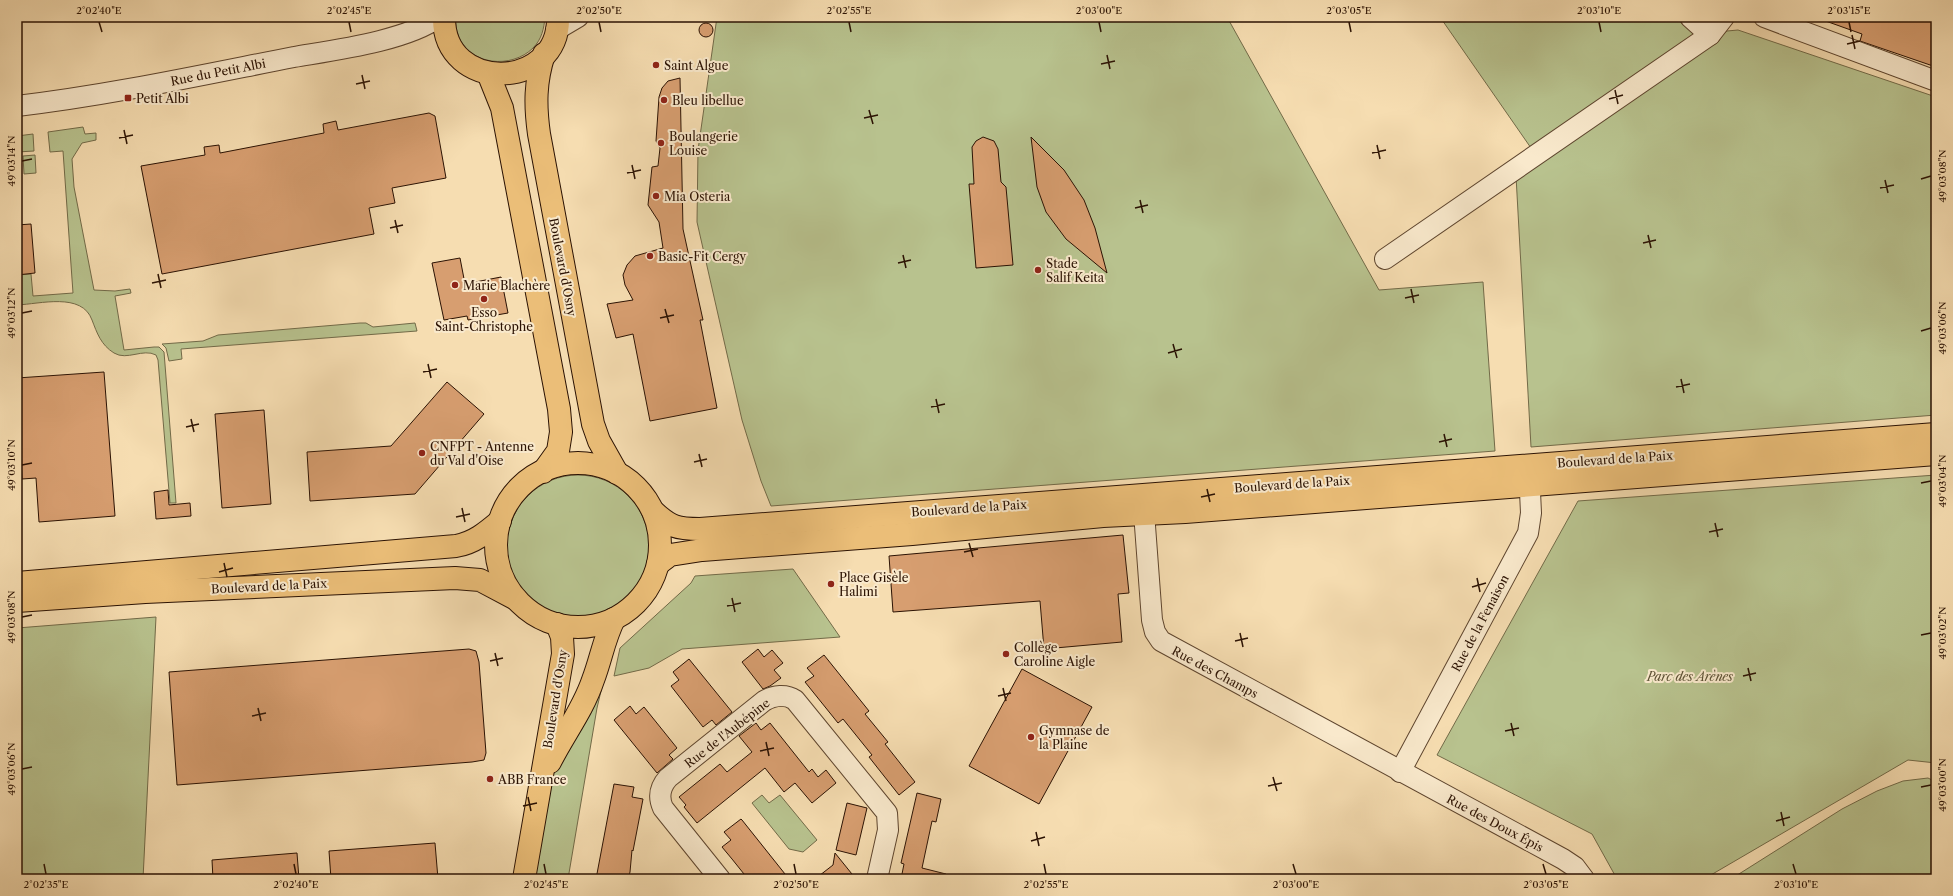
<svg xmlns="http://www.w3.org/2000/svg" width="1953" height="896" font-family="'Libre Caslon Text',serif">
	<style>
		.green { fill: #b8c28e; stroke: #726a48 }
		.building { fill: #d79e70; stroke: #2b1203 }
		.lines { fill: none; stroke-linecap: round; stroke-linejoin: round }
		.minor-casing { stroke: #5e452e; stroke-width: 22 }
		.major-casing { stroke: #2b1203; stroke-width: 24 }
		.minor { stroke: #f9e9cc; stroke-width: 20 }
		.major { stroke: #ebbe78; stroke-width: 22 }
		.ticks { fill: none; stroke: #2b1203; stroke-width: 1.5 }
		.poi-dot { fill: #8f2418; stroke: #f9e9cc; stroke-width: 1.5 }
		.labels { text-anchor: middle; dominant-baseline: central; stroke-width: 4; stroke-linejoin: round; paint-order: stroke }
		.poi-label { font-size: 12px; fill: #2b1203; stroke: #f9e9cc; text-anchor: start }
		.street-label { font-size: 12px; fill: #2b1203; stroke: #f9e9cc }
		.park-label { font-size: 12px; font-style: italic; fill: #5c5034; stroke: #f9e9cc }
		.neatline { fill: none; stroke: #2b1203; stroke-width: 1.5 }
		.ticks-label { font-size: 10px; text-anchor: middle; fill: #2b1203 }
	</style>
	<rect width="100%" height="100%" fill="#f6ddb1"/>
	<filter id="stains"><feTurbulence type="fractalNoise" baseFrequency=".005" numOctaves="4"/><feColorMatrix values="0 0 0 0 .2 0 0 0 0 .09 0 0 0 0 .02 0 0 0 .5 -.17"/></filter>
	<radialGradient id="worn" r=".72"><stop offset=".6" stop-color="#630" stop-opacity="0"/><stop offset="1" stop-color="#630" stop-opacity=".3"/></radialGradient>
	<g class="green">
		<path d="M455,17H545C544,28 542,39 533,48C512,69 469,66 458,35C456,30 456,23 455,17Z"/>
		<path d="M717,17H1227L1379,290L1483,282L1495,451L771,506L761,481L742,420L697,222L698,150Z"/>
		<path d="M1440,17H1682L1702,34L1531,148Z"/>
		<path d="M1738,30L1936,97V415L1531,447L1516,176L1727,31Z"/>
		<path d="M83,127L85,134L96,133V140L82,143L72,159L74,187L94,290L115,291L130,289L131,293L115,296L124,350L154,347H159L164,352L176,503H170L158,360L156,355C143,348 127,361 114,353C101,345 97,333 92,320C82,292 40,304 17,305V275L31,274L33,296L73,293L63,151L50,152L48,132Z"/>
		<path d="M33,134L34,151L17,152V136Z"/>
		<path d="M35,155L36,173L24,174L23,156Z"/>
		<path d="M360,323H366L373,327L415,323L417,331L181,349L182,359L169,361L166,348L162,344L203,341L218,335Z"/>
		<path d="M1936,475V763L1908,760L1704,879H1617L1592,834L1437,755L1578,501Z"/>
		<circle cx="578" cy="546" r="71"/>
		<path d="M793,569L840,637L682,649L649,668L614,676L620,648L691,583L695,576Z"/>
		<path d="M156,617L143,879H17V628Z"/>
		<path d="M605,674L597,708L568,879H533L555,766Z"/>
		<path d="M1928,778L1936,782V879H1731L1842,809L1877,791L1903,781Z"/>
		<path d="M762,795L769,803L780,795L817,840L803,852L789,849L752,803Z"/>
	</g>
	<g class="building">
		<path d="M1820,17H1936V67L1860,41L1862,34L1820,19Z"/>
		<circle cx="706" cy="30" r="7"/>
		<path d="M680,78L683,229L703,320H700L717,408L650,421L633,334L616,338L607,304L633,300L625,285L623,275L627,265L635,256L663,248L659,222L648,205L652,167L658,166L660,148L656,141L659,97L662,88L668,81Z"/>
		<path d="M429,113L435,116L446,178L392,188L395,203L369,208L374,234L162,274L141,166L205,155L204,147L219,145L220,153L324,133L323,124L336,121L338,130Z"/>
		<path d="M983,137L994,141L998,149L1001,182L1006,187L1013,265L976,268L969,184H974L972,147L976,141Z"/>
		<path d="M1031,137L1064,170L1084,200L1095,228L1107,273L1066,239L1046,212L1037,187Z"/>
		<path d="M31,224L35,273L17,275V225Z"/>
		<path d="M460,258L465,284L501,277L508,313L468,320L467,316L444,320L432,263Z"/>
		<path d="M104,372L115,516L39,522L36,478L22,479L17,378Z"/>
		<path d="M447,382L484,414L415,494L310,501L307,452L391,446Z"/>
		<path d="M264,410L271,504L222,508L215,414Z"/>
		<path d="M168,490L169,505L190,503L191,516L156,519L154,492Z"/>
		<path d="M1123,535L1129,593L1118,594L1122,642L1044,649L1040,601L893,612L889,556Z"/>
		<path d="M469,649L476,651L479,662L486,753L484,760L472,762L177,785L169,672Z"/>
		<path d="M758,649L764,657L772,650L783,663L774,670L781,678L770,686L763,689L742,662Z"/>
		<path d="M824,655L869,711L865,714L888,742L885,744L915,782L899,795L869,757L872,755L843,719L838,723L805,682L814,676L807,668Z"/>
		<path d="M689,659L732,712L716,725L712,720L703,727L671,686L679,680L673,672Z"/>
		<path d="M1022,669L1092,707L1039,804L969,766Z"/>
		<path d="M630,706L636,714L644,707L677,748L669,755L673,759L657,773L614,720Z"/>
		<path d="M756,723L761,730L770,723L809,772L812,769L818,777L826,770L836,783L812,803L795,783L784,792L765,768L697,823L684,807L686,805L679,797L720,764L727,772L752,752L739,736Z"/>
		<path d="M614,784L634,787L632,797L643,799L633,851L632,850L630,872L628,879H596Z"/>
		<path d="M917,793L941,799L936,822L932,821L922,868L946,874V879H901L904,864L901,863Z"/>
		<path d="M847,803L867,808L856,855L836,850Z"/>
		<path d="M741,819L742,820L789,879H748L732,859L722,847L731,840L724,832Z"/>
		<path d="M435,843L438,879H331L329,851Z"/>
		<path d="M297,853L299,879H213L212,860Z"/>
		<path d="M835,853L856,879H815L833,865Z"/>
	</g>
	<g class="lines">
		<g class="minor-casing">
			<g id="minor">
				<path d="M1690,17L1710,35"/>
				<path d="M1764,17L1936,81"/>
				<path d="M556,30L578,17"/>
				<path d="M17,106C110,95 202,75 294,57C335,50 406,41 439,17"/>
				<path d="M1385,259L1710,35L1724,17"/>
				<path d="M1143,499L1152,620L1155,632L1161,641L1563,859L1575,867L1584,879"/>
				<path d="M1400,772L1528,533L1531,513L1529,470"/>
				<path d="M720,879L663,808C658,797 660,787 668,778L764,701C774,695 786,694 795,700L887,813L888,830L877,879"/>
			</g>
		</g>
		<g class="major-casing">
			<g id="major">
				<path d="M444,17C443,94 560,91 558,17"/>
				<path d="M544,54C535,82 535,105 539,134L593,424L599,441L617,473"/>
				<path d="M488,73L502,108L559,409L561,432L558,451L543,472"/>
				<circle cx="578" cy="545" r="82"/>
				<path d="M653,511C670,527 677,529 700,529L1936,434"/>
				<path d="M658,564L670,555L702,550L912,534L1103,516L1185,512L1936,454"/>
				<path d="M17,583L456,546C474,543 487,532 500,521"/>
				<path d="M17,601L145,592L455,578L480,580L516,599"/>
				<path d="M550,762C564,734 583,710 593,680C601,659 604,639 614,619"/>
				<path d="M524,879L563,654L562,637L557,624"/>
			</g>
		</g>
		<use href="#minor" class="minor"/>
		<use href="#major" class="major"/>
	</g>
	<path class="ticks" d="M99,22L102,32M349,22L351,32M599,22L601,32M849,22L851,32M1099,22L1101,32M1349,22L1351,32M1599,22L1601,32M1849,22L1851,32M1852,35L1855,49M1847,44L1860,41M1107,55L1110,69M1101,64L1115,61M362,75L365,89M356,84L370,81M1615,90L1618,104M1609,99L1623,95M869,110L873,124M864,118L878,115M124,130L127,144M119,138L133,135M1377,145L1380,159M1372,153L1386,150M22,161L32,159M632,165L635,179M627,173L641,170M1921,179L1931,176M1885,180L1888,193M1880,188L1894,185M1140,200L1143,213M1135,208L1148,205M395,220L398,233M390,228L403,225M1648,235L1651,248M1643,243L1656,240M903,255L906,268M898,263L911,260M158,274L161,288M152,283L166,280M1411,289L1414,303M1405,298L1419,295M665,309L669,323M22,313L32,311M660,318L674,315M1921,331L1931,328M1173,344L1177,358M1168,353L1182,349M428,364L431,378M423,372L437,369M1681,379L1684,393M1676,387L1690,384M936,399L939,413M931,407L945,404M191,419L194,432M186,427L199,424M1444,434L1447,447M1439,442L1452,439M699,454L702,467M694,462L707,459M22,465L32,463M1921,483L1931,481M1207,489L1210,502M1201,497L1215,494M462,508L465,522M456,517L470,514M1715,523L1718,537M1709,532L1723,529M969,543L973,557M964,552L978,549M224,563L227,577M219,572L233,568M1477,578L1480,592M1472,587L1486,583M732,598L735,612M727,606L741,603M22,617L32,615M1240,633L1243,647M1921,635L1931,633M1235,641L1248,638M495,653L498,666M490,661L503,658M1748,668L1751,681M1743,676L1756,673M1003,688L1006,701M998,696L1011,693M258,708L261,721M252,716L266,713M1511,723L1514,736M1505,731L1519,728M766,742L769,756M760,751L774,748M22,769L32,767M1273,777L1277,791M1268,786L1282,783M1921,787L1931,785M528,797L531,811M523,806L537,803M1781,812L1784,826M1776,821L1790,817M1036,832L1039,846M1031,841L1045,837M44,864L46,874M294,864L296,874M544,864L546,874M794,864L796,874M1044,864L1046,874M1293,864L1296,874M1543,864L1546,874M1793,864L1796,874"/>
	<g class="poi-dot">
		<circle cx="656" cy="65" r="4"/>
		<rect x="124" y="94" width="8" height="8" rx="2"/>
		<circle cx="664" cy="100" r="4"/>
		<circle cx="661" cy="143" r="4"/>
		<circle cx="656" cy="196" r="4"/>
		<circle cx="650" cy="256" r="4"/>
		<circle cx="1038" cy="270" r="4"/>
		<circle cx="455" cy="285" r="4"/>
		<circle cx="484" cy="299" r="4"/>
		<circle cx="422" cy="453" r="4"/>
		<circle cx="831" cy="584" r="4"/>
		<circle cx="1006" cy="654" r="4"/>
		<circle cx="1031" cy="737" r="4"/>
		<circle cx="490" cy="779" r="4"/>
	</g>
	<g class="labels">
		<g class="poi-label">
			<text x="664" y="65">Saint Algue</text>
			<text x="136" y="98">Petit Albi</text>
			<text x="672" y="100">Bleu libellue</text>
			<text x="669" y="136">Boulangerie<tspan x="669" dy="14">Louise</tspan></text>
			<text x="664" y="196">Mia Osteria</text>
			<text x="658" y="256">Basic-Fit Cergy</text>
			<text x="1046" y="263">Stade<tspan x="1046" dy="14">Salif Keita</tspan></text>
			<text x="463" y="285">Marie Blachère</text>
			<text x="484" y="312" text-anchor="middle">Esso<tspan x="484" dy="14">Saint-Christophe</tspan></text>
			<text x="430" y="446">CNFPT - Antenne<tspan x="430" dy="14">du Val d'Oise</tspan></text>
			<text x="839" y="577">Place Gisèle<tspan x="839" dy="14">Halimi</tspan></text>
			<text x="1014" y="647">Collège<tspan x="1014" dy="14">Caroline Aigle</tspan></text>
			<text x="1039" y="730">Gymnase de<tspan x="1039" dy="14">la Plaine</tspan></text>
			<text x="498" y="779">ABB France</text>
		</g>
		<g class="street-label">
			<text transform="translate(218 72) rotate(-11)">Rue du Petit Albi</text>
			<text transform="translate(563 267) rotate(79)">Boulevard d'Osny</text>
			<text transform="translate(1615 459) rotate(-4)">Boulevard de la Paix</text>
			<text transform="translate(1292 484) rotate(-4)">Boulevard de la Paix</text>
			<text transform="translate(969 508) rotate(-4)">Boulevard de la Paix</text>
			<text transform="translate(269 586) rotate(-3)">Boulevard de la Paix</text>
			<text transform="translate(1480 623) rotate(-62)">Rue de la Fenaison</text>
			<text transform="translate(1215 672) rotate(28)">Rue des Champs</text>
			<text transform="translate(555 699) rotate(-81)">Boulevard d'Osny</text>
			<text transform="translate(727 733) rotate(-38)">Rue de l'Aubépine</text>
			<text transform="translate(1495 823) rotate(28)">Rue des Doux Épis</text>
		</g>
		<g class="park-label">
			<text x="1690" y="676">Parc des Arènes</text>
		</g>
	</g>
	<rect width="1953" height="896" fill="none" stroke="#f6ddb1" stroke-width="44"/>
	<rect x="22" y="22" width="1909" height="852" class="neatline"/>
	<g class="ticks-label">
		<text x="99" y="14">2°02'40"E</text>
		<text x="349" y="14">2°02'45"E</text>
		<text x="599" y="14">2°02'50"E</text>
		<text x="849" y="14">2°02'55"E</text>
		<text x="1099" y="14">2°03'00"E</text>
		<text x="1349" y="14">2°03'05"E</text>
		<text x="1599" y="14">2°03'10"E</text>
		<text x="1849" y="14">2°03'15"E</text>
		<text transform="translate(11 161) rotate(-90)" y="4">49°03'14"N</text>
		<text transform="translate(1942 176) rotate(-90)" y="4">49°03'08"N</text>
		<text transform="translate(11 313) rotate(-90)" y="4">49°03'12"N</text>
		<text transform="translate(1942 328) rotate(-90)" y="4">49°03'06"N</text>
		<text transform="translate(11 465) rotate(-90)" y="4">49°03'10"N</text>
		<text transform="translate(1942 481) rotate(-90)" y="4">49°03'04"N</text>
		<text transform="translate(11 617) rotate(-90)" y="4">49°03'08"N</text>
		<text transform="translate(1942 633) rotate(-90)" y="4">49°03'02"N</text>
		<text transform="translate(11 769) rotate(-90)" y="4">49°03'06"N</text>
		<text transform="translate(1942 785) rotate(-90)" y="4">49°03'00"N</text>
		<text x="46" y="888">2°02'35"E</text>
		<text x="296" y="888">2°02'40"E</text>
		<text x="546" y="888">2°02'45"E</text>
		<text x="796" y="888">2°02'50"E</text>
		<text x="1046" y="888">2°02'55"E</text>
		<text x="1296" y="888">2°03'00"E</text>
		<text x="1546" y="888">2°03'05"E</text>
		<text x="1796" y="888">2°03'10"E</text>
	</g>
	<rect width="100%" height="100%" filter="url(#stains)"/>
	<rect width="100%" height="100%" fill="url(#worn)"/>
</svg>
